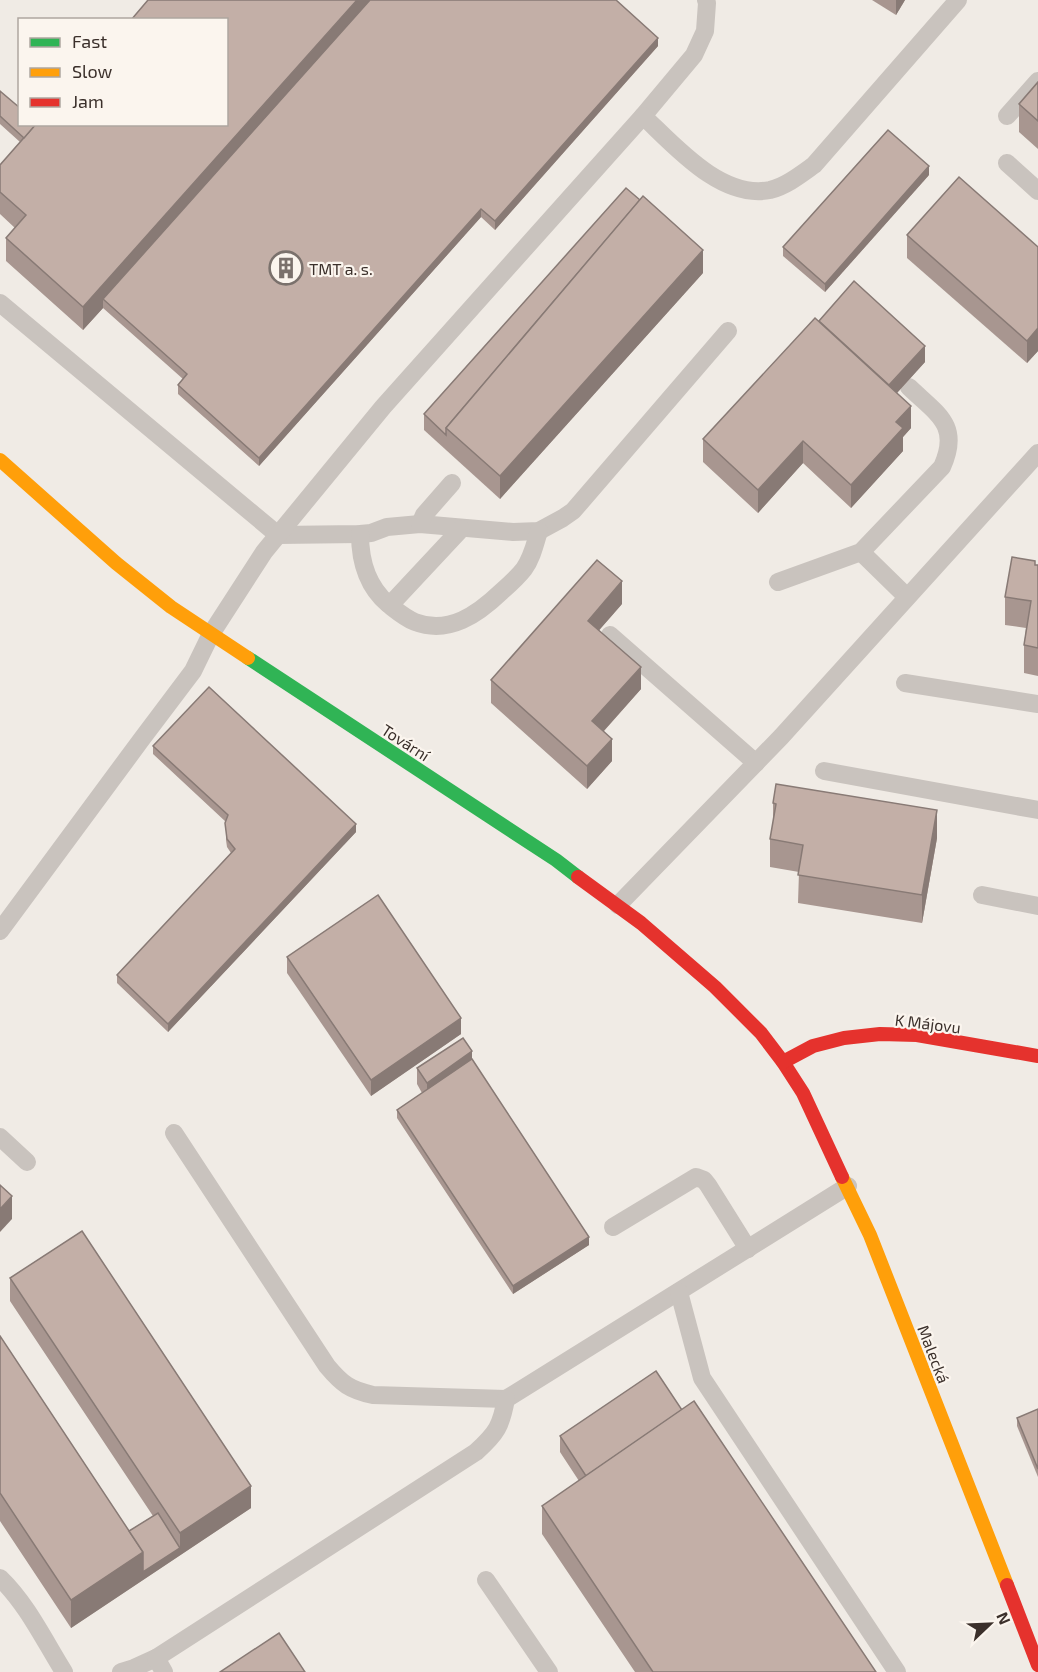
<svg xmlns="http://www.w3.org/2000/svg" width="1038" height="1672" font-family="'Exo 2',sans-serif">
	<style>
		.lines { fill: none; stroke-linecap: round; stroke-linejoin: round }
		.lane { stroke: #c9c3be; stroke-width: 18 }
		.fast { stroke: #30b455; stroke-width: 14 }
		.slow { stroke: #ff9f0a; stroke-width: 14 }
		.jam { stroke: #e5322d; stroke-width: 14 }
		.wall { fill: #a89690 }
		.shaded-wall { fill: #887a75 }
		.building { fill: #c3afa7; stroke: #887a75; stroke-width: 1.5 }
		.labels { text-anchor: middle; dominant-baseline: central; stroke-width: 4.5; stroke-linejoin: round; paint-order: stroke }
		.poi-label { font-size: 16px; fill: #3b302b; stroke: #fbf5ee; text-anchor: start }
		.street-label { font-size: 16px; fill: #3b302b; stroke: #fbf5ee }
	</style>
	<rect width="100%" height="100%" fill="#f0ebe5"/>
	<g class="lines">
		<g class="lane">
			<path d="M643,116L694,55L705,31L707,3L706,0"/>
			<path d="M1007,116L1038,81"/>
			<path d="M1007,163L1038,191"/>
			<path d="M0,303L278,535L360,534L371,533L387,527L420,524L513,532L539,531L563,518L573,511L728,331"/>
			<path d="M420,524L424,515L452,483"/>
			<path d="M360,534C360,561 367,586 388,604C397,611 405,618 415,622C449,635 478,614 501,592C509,585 517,578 524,569C532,558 535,544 539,531"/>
			<path d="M861,552L907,597"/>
			<path d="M778,582L861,552L942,467C961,425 937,414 909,387"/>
			<path d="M390,605L461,529"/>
			<path d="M610,635L756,763"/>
			<path d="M905,683L1038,704"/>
			<path d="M824,771L1038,810"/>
			<path d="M982,895L1038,906"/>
			<path d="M618,905L781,737L1038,453"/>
			<path d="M0,931L141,740L193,671L211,634L264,552L383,407L643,116C674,145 721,200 770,190C786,186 800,175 814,165L958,0"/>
			<path d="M174,1133L327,1366C342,1384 350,1390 373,1395L506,1399L848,1186"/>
			<path d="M0,1137L27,1162"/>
			<path d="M613,1227L696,1177L704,1180L708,1185L748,1249"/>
			<path d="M679,1292L702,1378L897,1672"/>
			<path d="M0,1578C27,1604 44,1640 64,1672"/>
			<path d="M486,1580L549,1672"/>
			<path d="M121,1672L134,1668L156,1658"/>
			<path d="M164,1672L156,1658L476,1452C497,1433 501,1426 506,1399"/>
		</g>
		<path class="fast" d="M248,658L556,860L578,877"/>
		<g class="slow">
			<path d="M0,460L116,563L171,607L248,658"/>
			<path d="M842,1177L870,1235L1007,1585"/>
		</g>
		<g class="jam">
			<path d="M578,877L641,923L715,987L761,1033L783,1062L803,1093L842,1177"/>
			<path d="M783,1062L813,1046L844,1038L880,1034L917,1035L1038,1056"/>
			<path d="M1007,1585L1038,1665"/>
		</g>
	</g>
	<g class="wall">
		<path d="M872,0H905L896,15Z"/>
		<path d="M658,46L495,230L481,217L259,466L178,394V385L183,379L103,308L83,330L6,261V238L15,228L0,214V165L20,142L0,124V91L20,124H226Z"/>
		<path d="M1038,82V149L1019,132V104Z"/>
		<path d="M929,175L825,292L783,256V247Z"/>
		<path d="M907,235L1038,247V351L1027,363L907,258Z"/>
		<path d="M703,273L500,499L424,430V414Z"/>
		<path d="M819,321L925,362L897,393L911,428L903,437V451L851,508L803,463L758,513L703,462V439Z"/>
		<path d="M1035,565H1038V676L1024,673V645L1026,628L1005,625V597Z"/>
		<path d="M622,604L599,630L641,689L604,731L612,761L587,789L491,703V680Z"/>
		<path d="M153,746L356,832L168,1032L117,983V975L231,853L227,847L226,840V822L153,754Z"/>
		<path d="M773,803L937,838L922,923L798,903L799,872L770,867V839L773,825Z"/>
		<path d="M287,957L461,1034L371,1096L287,973Z"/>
		<path d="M472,1059L589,1245L513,1294L397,1118V1110L422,1093L417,1084V1068Z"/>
		<path d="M10,1278L251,1508L71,1628L0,1521V1336L129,1531L153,1516L10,1301Z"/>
		<path d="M1038,1409V1477L1017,1426V1418Z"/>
		<path d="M682,1410L876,1672H635L542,1534V1506L579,1481L560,1452V1436Z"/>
	</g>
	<g class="shaded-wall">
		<path d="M357,0H378L103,299V308L83,330V307Z"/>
		<path d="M896,0H905L896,15Z"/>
		<path d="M658,38V46L495,230V221Z"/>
		<path d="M929,166V175L825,292V284Z"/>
		<path d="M481,209V217L259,466V458Z"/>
		<path d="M703,250V273L500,499V476Z"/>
		<path d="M1038,328V351L1027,363V341Z"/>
		<path d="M925,346V362L886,405V389Z"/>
		<path d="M911,406V428L903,437V451L851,508V485L896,422Z"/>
		<path d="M803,441V463L758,513V490Z"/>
		<path d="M622,581V604L588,643V621Z"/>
		<path d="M641,667V689L592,744V721Z"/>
		<path d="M612,739V761L587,789V766Z"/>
		<path d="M937,810V838L922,923V895Z"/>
		<path d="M356,824V832L168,1032V1024Z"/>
		<path d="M461,1018V1034L371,1096V1080Z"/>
		<path d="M472,1051V1067L427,1099V1083Z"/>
		<path d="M12,1196V1219L0,1232V1209Z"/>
		<path d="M589,1237V1245L513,1294V1286Z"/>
		<path d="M251,1486V1508L71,1628V1600L143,1552L180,1548V1533Z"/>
	</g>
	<g class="building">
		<path d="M148,0H357L83,307L6,238L26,215L0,192V165L36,124H226V20H131Z"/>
		<path d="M370,0H616L658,38L495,221L481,209L259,458L178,385L187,374L103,299Z"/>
		<path d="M1038,82V121L1019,104Z"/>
		<path d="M0,91L20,108V124H36L24,138L0,116Z"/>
		<path d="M888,130L929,166L825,284L783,247Z"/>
		<path d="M959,177L1038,247V328L1027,341L907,235Z"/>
		<path d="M626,188L640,200L446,428V435L424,414Z"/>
		<path d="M643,196L703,250L500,476L446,428Z"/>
		<path d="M854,281L925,346L889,385L819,321Z"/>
		<path d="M815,318L911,406L896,422L903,428L851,485L803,441L758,490L703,439Z"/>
		<path d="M1012,557L1035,561V565H1038V648L1024,645L1031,601L1005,597Z"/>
		<path d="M597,560L622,581L588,621L641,667L592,721L612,739L587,766L491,680Z"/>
		<path d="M209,687L356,824L168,1024L117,975L235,849L227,839L225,823L228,815L153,746Z"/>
		<path d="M776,784L937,810L922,895L798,875L803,845L770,839L776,804L773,803Z"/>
		<path d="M378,895L461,1018L371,1080L287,957Z"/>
		<path d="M463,1038L472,1051L427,1083L417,1068Z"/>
		<path d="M472,1059L589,1237L513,1286L397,1110Z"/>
		<path d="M0,1185L12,1196L0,1209Z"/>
		<path d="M82,1231L251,1486L180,1533L10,1278Z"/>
		<path d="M0,1336L143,1552L71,1600L0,1493Z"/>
		<path d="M656,1371L682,1410L586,1476L560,1436Z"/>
		<path d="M694,1401L876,1672H653L542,1506Z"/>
		<path d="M1038,1409V1469L1017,1418Z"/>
		<path d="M158,1513L180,1548L143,1572V1552L129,1531Z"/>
		<path d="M279,1633L305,1672H220Z"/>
	</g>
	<defs>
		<g id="building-ring" transform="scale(1.725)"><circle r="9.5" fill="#fbf5ee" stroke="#7a716c" stroke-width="1.5"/><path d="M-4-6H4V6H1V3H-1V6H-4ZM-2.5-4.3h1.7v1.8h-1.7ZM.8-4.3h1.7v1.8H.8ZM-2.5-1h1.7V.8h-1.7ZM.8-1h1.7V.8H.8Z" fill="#7a716c"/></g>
	</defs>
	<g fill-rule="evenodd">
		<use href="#building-ring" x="286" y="268"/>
	</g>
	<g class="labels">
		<g class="poi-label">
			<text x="309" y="268">TMT a. s.</text>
		</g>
		<g class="street-label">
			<text transform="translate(406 742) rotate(33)">Tovární</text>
			<text transform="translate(928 1023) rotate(7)">K Májovu</text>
			<text transform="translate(934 1354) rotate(69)">Malecká</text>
		</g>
	</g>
	<rect x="18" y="18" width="210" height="108" fill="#fbf5ee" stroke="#aea6a0" stroke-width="1.5"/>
	<rect x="30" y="38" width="30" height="9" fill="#30b455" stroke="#aea6a0" stroke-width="1.5"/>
	<text x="72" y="48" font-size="18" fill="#3b302b">Fast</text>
	<rect x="30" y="68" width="30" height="9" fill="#ff9f0a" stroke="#aea6a0" stroke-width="1.5"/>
	<text x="72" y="78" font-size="18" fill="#3b302b">Slow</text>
	<rect x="30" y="98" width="30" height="9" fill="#e5322d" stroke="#aea6a0" stroke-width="1.5"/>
	<text x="72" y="108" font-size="18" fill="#3b302b">Jam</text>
	<g transform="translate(990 1624) rotate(67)" stroke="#fbf5ee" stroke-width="4.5" paint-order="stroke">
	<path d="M0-4.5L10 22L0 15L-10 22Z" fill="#3b302b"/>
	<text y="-9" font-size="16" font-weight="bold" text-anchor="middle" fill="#3b302b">N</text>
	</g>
</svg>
